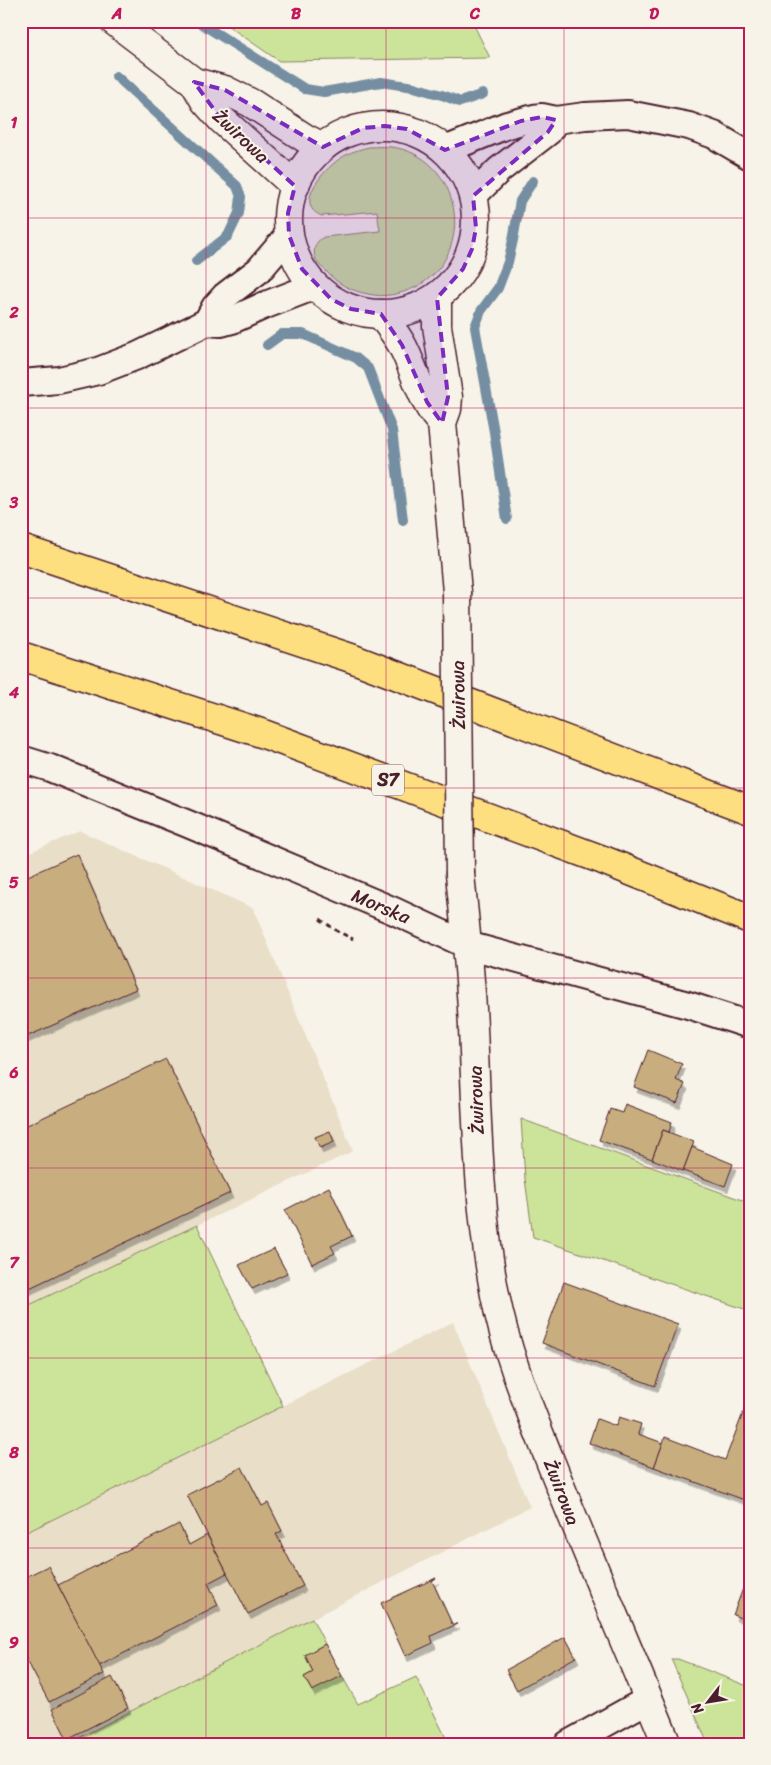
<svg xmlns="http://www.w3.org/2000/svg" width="771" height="1765" font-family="Sriracha,sans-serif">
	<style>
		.built { fill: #e9dec8 }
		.green { fill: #cbe49a; stroke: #8a8262 }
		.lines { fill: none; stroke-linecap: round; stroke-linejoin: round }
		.stream { stroke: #748ea2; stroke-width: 10 }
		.building { fill: #c8ae7f; stroke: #4a1f2b; filter: url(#shadow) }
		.street-casing { stroke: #4a1f2b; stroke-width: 30 }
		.secondary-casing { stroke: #4a1f2b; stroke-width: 31 }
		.highway-casing { stroke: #4a1f2b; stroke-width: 31 }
		.path { stroke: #4a1f2b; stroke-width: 3; stroke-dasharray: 5 4; stroke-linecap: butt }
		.street { stroke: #f7f3e8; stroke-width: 26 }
		.secondary { stroke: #f7f3e8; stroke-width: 28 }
		.highway { stroke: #fedf80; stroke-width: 28 }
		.secondary-bridge-casing { stroke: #4a1f2b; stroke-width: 31; stroke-linecap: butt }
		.secondary-bridge { stroke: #f7f3e8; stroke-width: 28 }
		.marked { fill: #7b2cbf; fill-opacity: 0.2; stroke: #7b2cbf; stroke-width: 4; stroke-dasharray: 10 6; stroke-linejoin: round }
		.grid { fill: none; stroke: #c2185b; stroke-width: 1; stroke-opacity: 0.55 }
		.labels { text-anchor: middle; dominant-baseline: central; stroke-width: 4; stroke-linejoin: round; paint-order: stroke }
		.shield { fill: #f7f3e8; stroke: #7e5f64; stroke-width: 1 }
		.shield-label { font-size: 18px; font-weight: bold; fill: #4a1f2b }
		.street-label { font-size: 19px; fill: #4a1f2b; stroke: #f7f3e8 }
		.neatline { fill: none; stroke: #c2185b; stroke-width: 2 }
		.grid-label { font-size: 16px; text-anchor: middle; font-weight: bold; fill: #c2185b }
	</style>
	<defs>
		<filter id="shadow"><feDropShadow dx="3" dy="5.5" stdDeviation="0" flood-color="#0004"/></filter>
	</defs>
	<rect width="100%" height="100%" fill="#f7f3e8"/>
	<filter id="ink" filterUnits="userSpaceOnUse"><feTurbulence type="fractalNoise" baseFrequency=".02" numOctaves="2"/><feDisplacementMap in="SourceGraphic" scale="10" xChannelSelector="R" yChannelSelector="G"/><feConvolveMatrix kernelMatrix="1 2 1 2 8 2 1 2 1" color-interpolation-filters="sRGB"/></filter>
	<g filter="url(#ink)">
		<g class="built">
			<path d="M80,831L253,908L353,1151L21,1309V856Z"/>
			<path d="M453,1322L530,1507L67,1744H21V1535Z"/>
		</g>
		<g class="green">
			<path d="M221,21H472L490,58L279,61Z"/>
			<path d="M369,147C376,147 384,146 391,147C461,155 479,254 416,287C401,294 385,298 368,294C352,291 337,284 326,271C323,268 317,264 316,260C312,251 315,241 324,237L380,231L377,211L322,216C290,204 329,163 346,155C353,151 361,149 369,147Z"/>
			<path d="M521,1119L750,1203V1311L533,1237L525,1179Z"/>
			<path d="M197,1225L283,1406L21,1535V1309Z"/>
			<path d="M312,1618L325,1644L305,1655L313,1672L304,1677L342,1676L358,1704L416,1677L449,1744L69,1743Z"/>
			<path d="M671,1659H678L750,1687V1744H708Z"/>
		</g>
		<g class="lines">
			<g class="stream">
				<path d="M197,21L305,89L324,92L381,82L414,87L445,96L460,102L483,94"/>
				<path d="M116,76L237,186L241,197L239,213L228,236L196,261"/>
				<path d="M267,345L282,334H303L356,358L368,368L392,430L403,520"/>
				<path d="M507,519L494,432L475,327L481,311L498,288L508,262L513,240L520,201L533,181"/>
			</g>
		</g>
		<g class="building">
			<path d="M77,854L136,989L21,1039V879Z"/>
			<path d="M648,1050L682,1064L676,1080L685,1084L677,1103L634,1087Z"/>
			<path d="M166,1059L230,1193L21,1292V1128Z"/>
			<path d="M625,1104L672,1122L669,1132L663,1130L652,1159L599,1140L610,1109L622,1113Z"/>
			<path d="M663,1130L694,1142L683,1171L652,1159Z"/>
			<path d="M330,1131L334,1142L320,1148L315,1137Z"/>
			<path d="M692,1147L733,1164L725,1186L683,1171Z"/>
			<path d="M329,1187L352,1236L331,1246L335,1253L312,1264L285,1210Z"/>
			<path d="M274,1249L287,1273L252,1289L239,1265Z"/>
			<path d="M564,1282L678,1324L655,1386L542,1343Z"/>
			<path d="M750,1395V1502L654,1467L665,1437L725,1460Z"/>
			<path d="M619,1417L641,1424L638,1434L663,1443L654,1467L589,1443L597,1419L616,1426Z"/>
			<path d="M242,1467L262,1506L268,1503L282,1531L276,1534L303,1586L248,1614L187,1495Z"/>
			<path d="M179,1524L189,1545L207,1535L227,1573L208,1583L218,1605L99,1666L58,1585Z"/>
			<path d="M48,1566L104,1674L49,1702L21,1649V1579Z"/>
			<path d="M436,1578L432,1581L434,1585L452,1624H457L431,1636L433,1643L405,1656L381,1603Z"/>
			<path d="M747,1578L750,1579V1633L744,1631L749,1621L733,1615Z"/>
			<path d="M565,1637L576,1657L517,1690L506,1670Z"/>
			<path d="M325,1644L342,1676L312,1691L304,1677L313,1672L305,1655Z"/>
			<path d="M112,1677L128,1708L67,1739L52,1709Z"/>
		</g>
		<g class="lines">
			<g class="street-casing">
				<g id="street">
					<path d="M445,150L507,125L534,118L542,117L556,120L585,116L628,114L689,126L714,135L750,156"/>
					<path d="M473,196L499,170L548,132L556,120"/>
					<path d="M207,322L215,307L225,296L259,270L289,235"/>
					<path d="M21,383L59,380L98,371L137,356L207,322L221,323L232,320L263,306L315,286"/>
					<path d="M21,759L50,768L188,824L394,911L467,945L688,1005L750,1025"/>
					<path d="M568,1744L649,1699"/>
				</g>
			</g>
			<g class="secondary-casing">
				<g id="secondary">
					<path d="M114,21L194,82L225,90L251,103L305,138L323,147"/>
					<path d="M194,82L205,101L221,119L295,186"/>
					<circle cx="382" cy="220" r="94"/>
					<path d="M437,298V326L448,397L447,409L442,423L457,592"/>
					<path d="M381,314C388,325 397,335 403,347C415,370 423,406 442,423"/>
					<path d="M460,874C465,926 471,977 473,1028C477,1117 478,1207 495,1295C506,1352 528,1405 549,1458C587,1554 628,1648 667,1744"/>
				</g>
			</g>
			<g class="highway-casing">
				<g id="highway">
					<path d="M21,549L351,658L750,810"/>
					<path d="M21,656L261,733L603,860L750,919"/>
				</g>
			</g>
			<path class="path" d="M320,919L337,931L353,939"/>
			<use href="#street" class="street"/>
			<use href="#secondary" class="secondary"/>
			<use href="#highway" class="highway"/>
			<g class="secondary-bridge-casing">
				<path id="secondary-bridge" d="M457,592L460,874"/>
			</g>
			<use href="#secondary-bridge" class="secondary-bridge"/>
		</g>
	</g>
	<path class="marked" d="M194,82L225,90L323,147L363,128L385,126L407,129L445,150L521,121L542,117L556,120L548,132L473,196L476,228L472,249L463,269L437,298L448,397L442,423L427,402L402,345L381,314L351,309L331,299L302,269L289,235L288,213L295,186L221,119Z"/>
	<path class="grid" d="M206,21V1744M386,21V1744M564,21V1744M21,218H750M21,408H750M21,598H750M21,788H750M21,978H750M21,1168H750M21,1358H750M21,1548H750"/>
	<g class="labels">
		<rect class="shield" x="372" y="764.5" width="32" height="31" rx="4"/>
		<g class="shield-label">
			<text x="388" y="780">S7</text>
		</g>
		<g class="street-label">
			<text transform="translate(241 136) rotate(43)">Żwirowa</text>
			<text transform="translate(458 695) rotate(-91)">Żwirowa</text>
			<text transform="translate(381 906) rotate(23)">Morska</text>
			<text transform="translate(476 1100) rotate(-92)">Żwirowa</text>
			<text transform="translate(562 1492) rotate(69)">Żwirowa</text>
		</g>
	</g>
	<rect width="771" height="1765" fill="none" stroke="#f7f3e8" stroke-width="55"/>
	<g transform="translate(708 1702) rotate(239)" stroke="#f7f3e8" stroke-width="4" paint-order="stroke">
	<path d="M0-4L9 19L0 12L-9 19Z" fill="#4a1f2b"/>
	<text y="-8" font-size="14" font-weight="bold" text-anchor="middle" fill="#4a1f2b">N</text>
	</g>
	<rect x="28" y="28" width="716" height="1710" class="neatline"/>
	<g class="grid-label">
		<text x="117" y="19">A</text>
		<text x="296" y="19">B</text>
		<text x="475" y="19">C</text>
		<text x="654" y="19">D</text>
		<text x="14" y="128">1</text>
		<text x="14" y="318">2</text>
		<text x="14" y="508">3</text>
		<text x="14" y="698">4</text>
		<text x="14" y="888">5</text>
		<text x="14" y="1078">6</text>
		<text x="14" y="1268">7</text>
		<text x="14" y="1458">8</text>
		<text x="14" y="1648">9</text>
	</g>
</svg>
